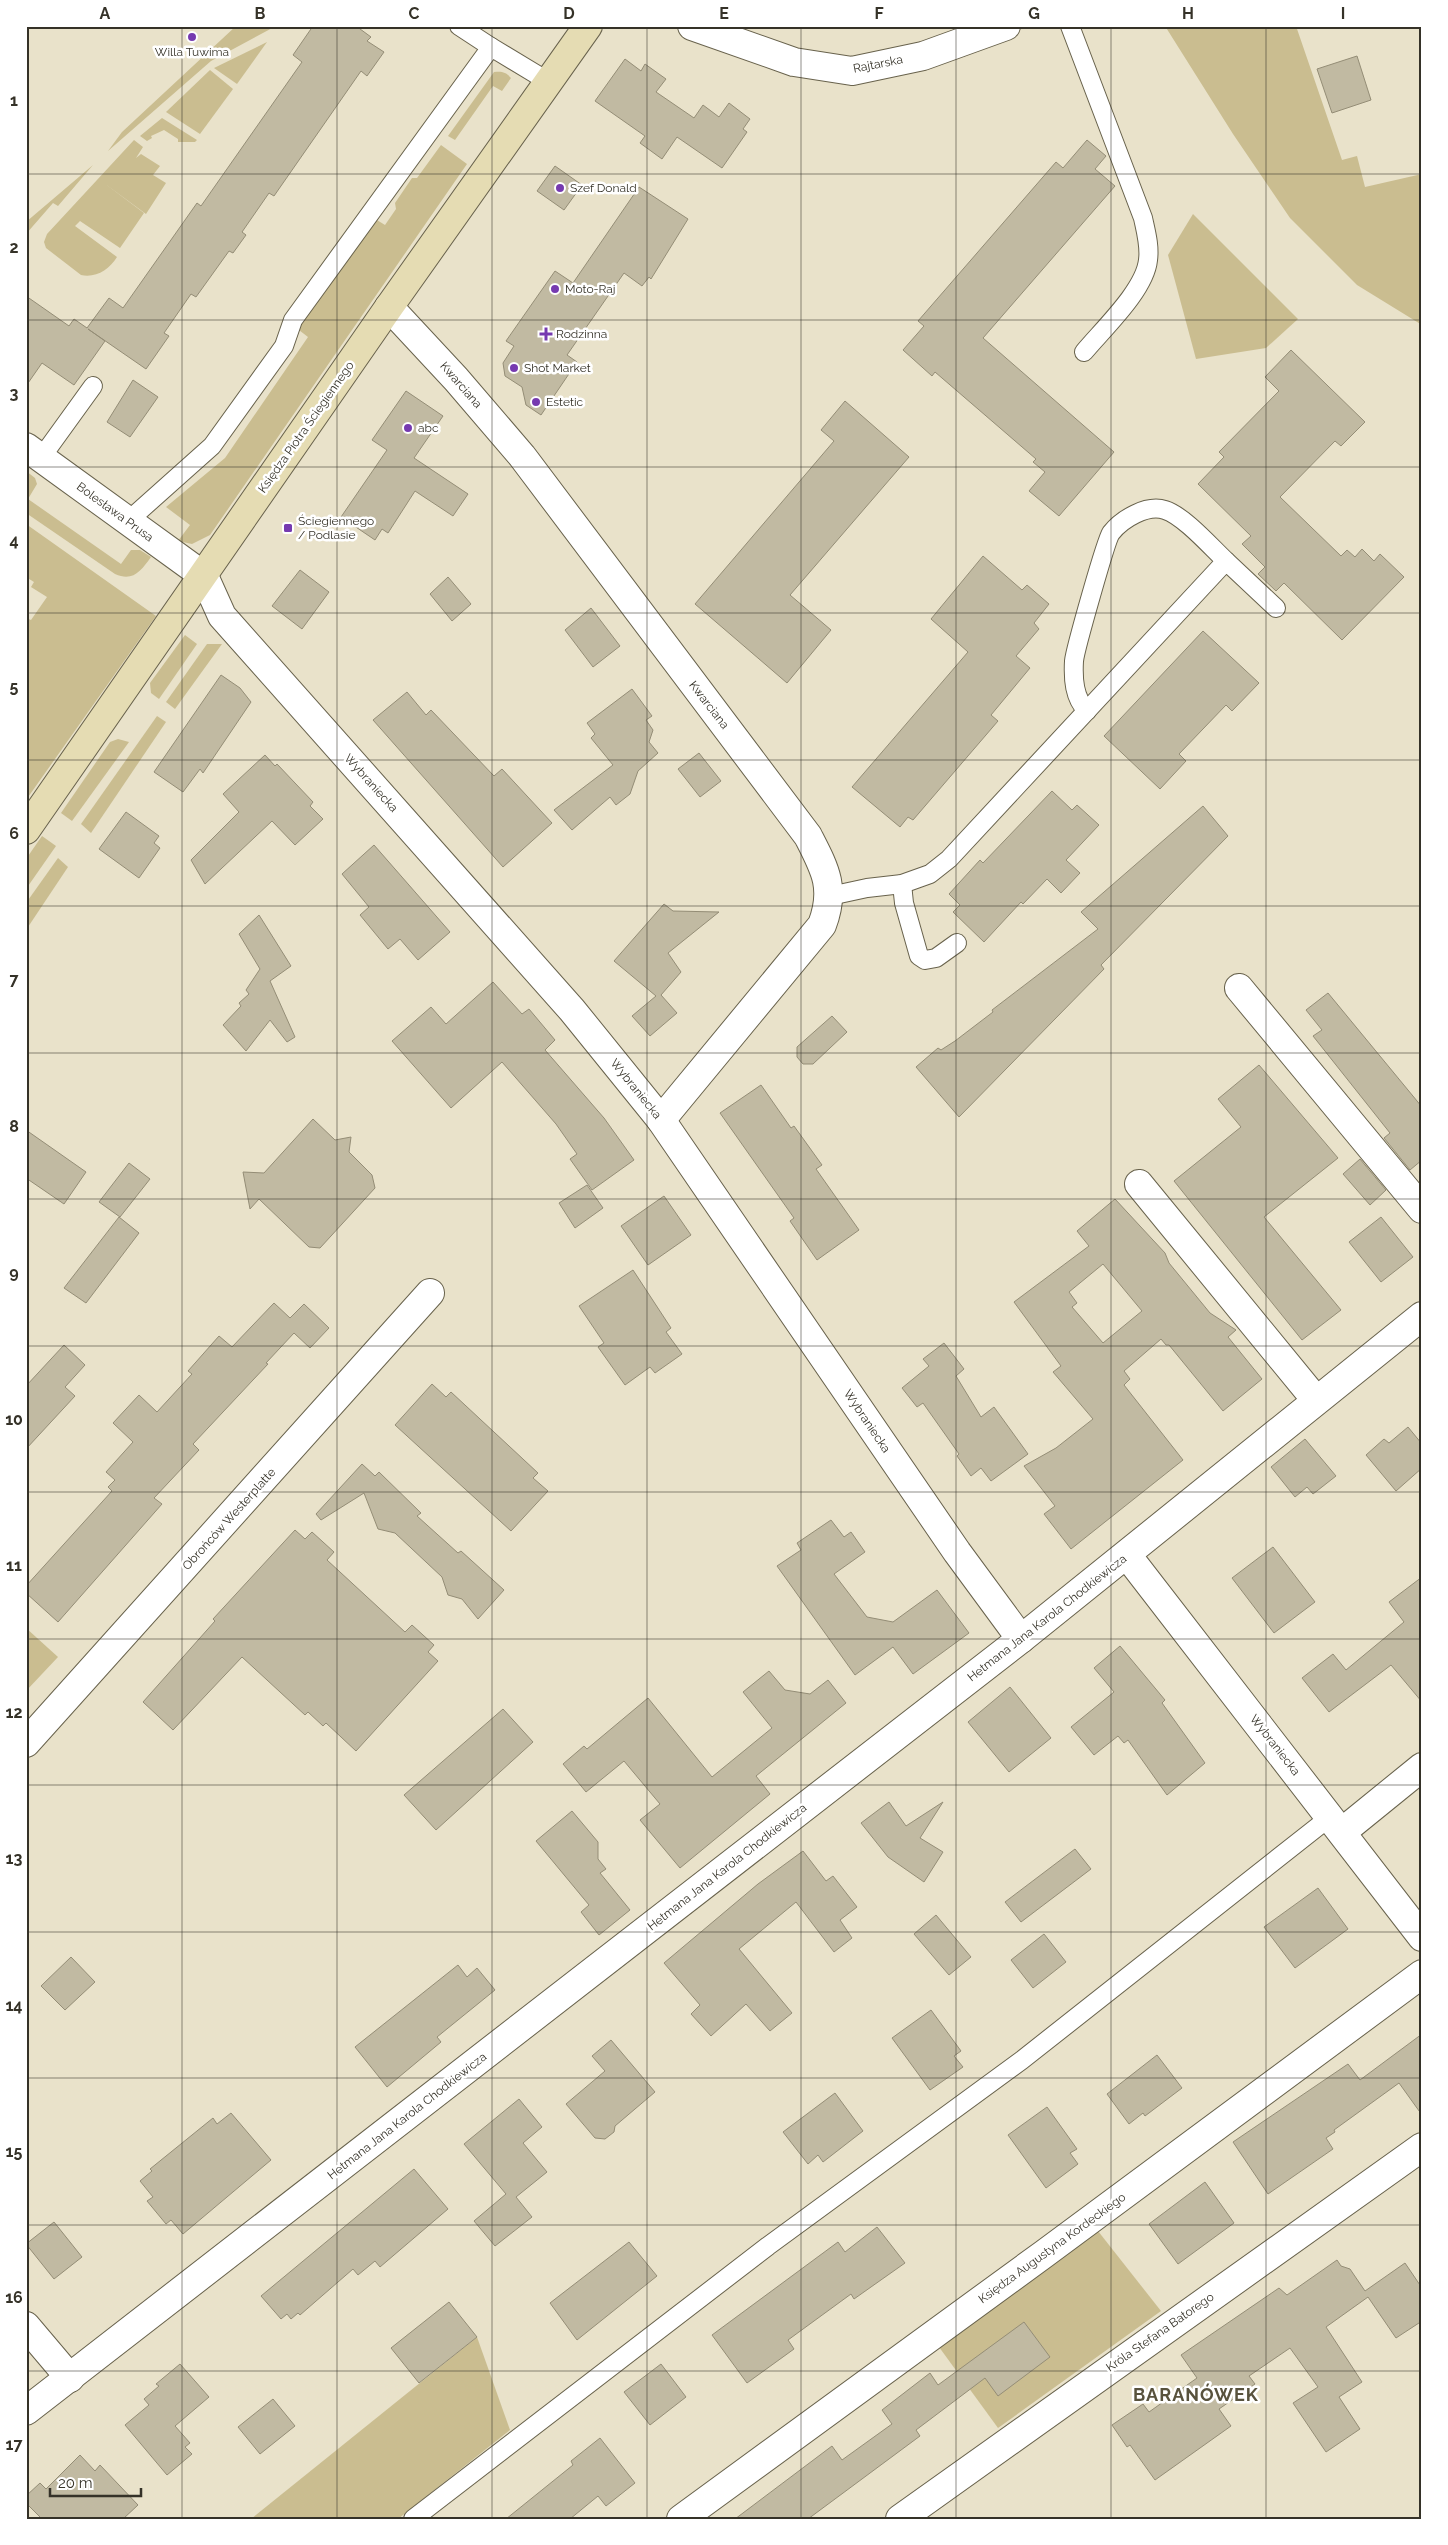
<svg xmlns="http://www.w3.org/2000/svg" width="1448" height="2545" font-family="Raleway,sans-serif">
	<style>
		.green { fill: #cabd90 }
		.building { fill: #c1baa2; stroke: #948d76; fill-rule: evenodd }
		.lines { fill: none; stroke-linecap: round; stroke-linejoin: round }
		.lane-casing { stroke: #68624c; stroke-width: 20 }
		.street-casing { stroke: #68624c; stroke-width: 30 }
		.secondary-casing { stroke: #68624c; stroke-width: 30 }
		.lane { stroke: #fff; stroke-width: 18 }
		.street { stroke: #fff; stroke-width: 28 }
		.secondary { stroke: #e5dcb3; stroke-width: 28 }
		.grid { fill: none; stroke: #353228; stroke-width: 1; stroke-opacity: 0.55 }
		.poi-dot { fill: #763ab0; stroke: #fff; stroke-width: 2 }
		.labels { text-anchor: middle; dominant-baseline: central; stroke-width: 5; stroke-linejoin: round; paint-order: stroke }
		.poi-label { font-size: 12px; fill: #353228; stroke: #fff; text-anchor: start }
		.street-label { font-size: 12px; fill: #353228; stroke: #fff }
		.district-label { font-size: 18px; font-weight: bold; letter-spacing: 1px; fill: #58523d; stroke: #fff }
		.neatline { fill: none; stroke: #353228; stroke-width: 2 }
		.grid-label { font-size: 16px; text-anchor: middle; font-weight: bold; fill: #353228 }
	</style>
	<rect width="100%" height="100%" fill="#e9e2ca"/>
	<g class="green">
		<path d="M236,26H276L211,61L108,151L122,132Z"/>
		<path d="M1165,26H1296L1342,160L1357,156L1365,187L1422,174V325L1357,285L1290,218L1233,134Z"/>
		<path d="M267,42L237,84L214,68Z"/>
		<path d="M210,70L233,89L200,134L166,112Z"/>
		<path d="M494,72C502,71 506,72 511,78L502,91L493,86L455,140L448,136Z"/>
		<path d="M162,118L197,140L195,142H178V139L164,130L151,136L152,138L147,141L140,136Z"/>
		<path d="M134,140L143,147L136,158L141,154L160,166L153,175L166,183L146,214L104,183L144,213L120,248L80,221L75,226L117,257C109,270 96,278 81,275L46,248L44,242L47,234Z"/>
		<path d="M441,145L467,164L210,535L192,544L178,541L190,525L166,507L225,458L308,337L295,327L372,217L385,225L396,209L395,203L412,178H417Z"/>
		<path d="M93,165L58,206L53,203L26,234V222Z"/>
		<path d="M1193,214L1298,319L1266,348L1196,359L1168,255Z"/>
		<path d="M26,471L35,478L37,484L28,499L121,564L131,550H140L151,557C141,571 133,582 115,574L26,513Z"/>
		<path d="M26,524L156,616L26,800V618L31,620L47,597L31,587L34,582L26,577Z"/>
		<path d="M185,635L197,644L159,699L151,693L150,683Z"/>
		<path d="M207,644H222L175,709L166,702Z"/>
		<path d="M157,716L166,722L91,833L81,824Z"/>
		<path d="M118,739L129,742L72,821L61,813L110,742Z"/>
		<path d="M42,836L56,846L26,889V859Z"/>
		<path d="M58,858L68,867L26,930V903Z"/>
		<path d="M26,1628L58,1657L26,1691Z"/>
		<path d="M1098,2231L1161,2311L998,2428L939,2347Z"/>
		<path d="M477,2337L510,2430L398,2519H251Z"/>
	</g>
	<g class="building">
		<path d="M313,26H356L371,37L367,41L384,52L367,76L361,71L274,196L269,193L242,232L246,235L233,253L229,251L196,297L191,294L164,333L169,336L146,369L88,329L105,341L74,385L42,363L26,386V296L69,326L74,319L87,328L109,298L123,308L197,203L201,206L302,62L293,55Z"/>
		<path d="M1357,56L1371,100L1332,113L1317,69Z"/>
		<path d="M625,59L641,71L645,64L666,79L656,92L694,118L703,105L719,117L729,103L750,119L743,129L747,132L722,168L677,137L662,159L640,143L645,136L595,101Z"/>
		<path d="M1087,140L1106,156L1095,169L1115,186L983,338L1114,452L1059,516L1029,491L1045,472L1033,462L1036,459L935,372L932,376L903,350L924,326L918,321L1056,162L1063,168Z"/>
		<path d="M555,166L582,185L564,210L537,191Z"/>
		<path d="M639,187L688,219L651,279L649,277L642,286L624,273L567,355L577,362L541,415L526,405L522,387L505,376L503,363L514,346L506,341L555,271L573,283Z"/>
		<path d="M1291,350L1365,422L1341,446L1335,441L1280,497L1341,556L1347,550L1355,557L1362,549L1374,561L1380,554L1404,577L1342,640L1284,583L1276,591L1258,574L1265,567L1242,544L1251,536L1198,484L1224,457L1219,452L1279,391L1265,377Z"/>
		<path d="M133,380L158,397L130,437L107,422Z"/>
		<path d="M406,391L443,416L414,458L468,494L453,516L415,491L388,533L382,529L375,540L341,517L387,450L372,440Z"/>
		<path d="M845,401L909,457L790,595L831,630L787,683L695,604L834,441L821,430Z"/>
		<path d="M983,556L1022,590L1027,585L1049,604L1034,623L1039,629L1016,656L1030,668L991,715L998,721L913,820L908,817L900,827L852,787L968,652L931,619Z"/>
		<path d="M300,570L329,592L302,629L272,606Z"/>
		<path d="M448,577L471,604L452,621L430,594Z"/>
		<path d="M591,608L620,646L593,667L565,630Z"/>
		<path d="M1203,631L1259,683L1232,711L1226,705L1179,754L1186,761L1160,789L1104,736Z"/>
		<path d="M221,675L240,688L251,702L203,773L200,769L183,792L154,772Z"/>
		<path d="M632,689L652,716L646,720L653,730L649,742L658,753L638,771L630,794L616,805L610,797L572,830L554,810L613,765L591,738L595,734L587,723Z"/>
		<path d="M407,692L426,715L431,710L494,776L502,769L552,823L503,867L373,720Z"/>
		<path d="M699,753L721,781L700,797L678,769Z"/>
		<path d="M265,755L275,766L277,764L313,802L310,806L323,819L295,845L272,821L205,884L191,860L239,812L223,794Z"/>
		<path d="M1052,791L1072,810L1077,805L1099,825L1066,860L1080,873L1061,893L1047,879L1023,904L1021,902L984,942L953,912L960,905L949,894L980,860L983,863Z"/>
		<path d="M1203,806L1228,836L1101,965L1104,969L959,1117L916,1067L938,1048L941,1050L955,1041L993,1012L992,1010L1098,929L1081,912Z"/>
		<path d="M126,812L159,836L154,843L160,848L139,878L99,849Z"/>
		<path d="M374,845L450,932L418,960L400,939L388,949L360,915L369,907L342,874Z"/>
		<path d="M664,904L673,911L719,912L668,953L681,972L661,995L677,1013L650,1036L632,1016L656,996L614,961Z"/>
		<path d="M259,915L291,966L270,981L295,1037L287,1042L270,1020L246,1051L223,1025L241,1006L239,1003L249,994L246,990L260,969L239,934Z"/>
		<path d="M493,982L522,1014L529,1009L555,1040L545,1050L604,1118L634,1160L592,1190L570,1159L577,1154L556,1124L502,1062L451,1108L392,1041L431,1007L446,1024Z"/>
		<path d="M1328,993L1422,1107V1160L1410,1170L1384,1138L1390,1133L1313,1036L1322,1030L1306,1010Z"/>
		<path d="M832,1016L847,1032L813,1064H803L797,1057V1047Z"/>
		<path d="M1259,1065L1338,1158L1264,1217L1341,1310L1302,1340L1174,1181L1241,1127L1218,1099Z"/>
		<path d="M761,1085L791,1128L794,1126L822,1165L816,1169L859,1230L817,1260L790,1221L794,1218L720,1113Z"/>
		<path d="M313,1119L335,1140L351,1137L349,1152L372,1175L375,1188L320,1248L309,1247L259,1199L250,1209L243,1172L264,1173Z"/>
		<path d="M26,1130L86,1172L64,1204L26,1178Z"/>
		<path d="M1360,1159L1386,1190L1370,1205L1343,1174Z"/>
		<path d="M129,1163L150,1179L120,1217L99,1202Z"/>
		<path d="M587,1185L603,1208L575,1228L559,1203Z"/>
		<path d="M664,1196L691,1235L648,1265L621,1226Z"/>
		<path d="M1115,1199L1165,1253L1169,1263L1210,1313L1236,1330L1228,1337L1262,1379L1223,1411L1169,1345H1166L1161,1339L1124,1371L1130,1379L1124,1385L1183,1460L1071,1549L1044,1514L1055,1506L1024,1466L1056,1448L1093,1419L1053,1372L1061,1366L1014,1302L1089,1246L1077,1231ZM1103,1264L1142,1311L1103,1343L1072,1307L1077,1303L1069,1292Z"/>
		<path d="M119,1217L139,1233L86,1303L64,1288Z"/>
		<path d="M1381,1217L1413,1257L1381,1282L1349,1242Z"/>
		<path d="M633,1270L671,1328L666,1332L682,1354L655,1373L650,1367L625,1385L598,1347L604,1343L579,1306Z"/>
		<path d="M274,1303L290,1318L304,1304L329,1328L310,1348L294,1333L266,1363L268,1364L193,1444L199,1450L154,1498L162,1504L58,1622L26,1593V1586L112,1491L108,1487L115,1480L106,1472L133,1442L113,1423L139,1395L157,1412L192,1374L188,1371L219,1336L232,1347Z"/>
		<path d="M944,1343L964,1369L956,1376L981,1417L994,1407L1028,1454L991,1481L981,1468L971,1476L957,1456L959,1454L923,1403L917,1407L902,1388L929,1366L923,1359Z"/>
		<path d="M64,1345L85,1365L65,1387L75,1396L26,1449V1386Z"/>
		<path d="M432,1384L446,1397L451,1392L538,1473L533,1478L548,1491L511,1531L395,1425Z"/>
		<path d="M1408,1427L1422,1444V1468L1396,1491L1366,1455L1384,1439L1389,1443Z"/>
		<path d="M1305,1439L1336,1476L1313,1494L1307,1487L1295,1497L1271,1467Z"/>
		<path d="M362,1464L375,1476L379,1472L421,1513L417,1516L458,1553L461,1551L504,1590L478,1619L462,1599L448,1595L442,1577L395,1533L378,1529L364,1493L321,1520L316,1514Z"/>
		<path d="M831,1520L844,1537L851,1532L865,1552L834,1574L867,1617L893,1622L937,1590L969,1633L913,1674L893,1647L855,1675L777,1566L801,1550L797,1543Z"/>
		<path d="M295,1530L305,1539L312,1532L334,1552L327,1560L405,1632L412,1625L434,1645L428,1652L438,1661L356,1751L326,1723L323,1726L308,1712L305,1715L242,1657L173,1730L143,1702L215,1621L213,1619Z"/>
		<path d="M1273,1547L1315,1602L1274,1633L1232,1578Z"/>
		<path d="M1422,1577V1702L1391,1665L1329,1712L1302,1678L1333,1654L1346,1670L1404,1622L1389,1602Z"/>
		<path d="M1120,1646L1165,1700L1162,1703L1205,1763L1167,1795L1128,1740L1124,1743L1118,1736L1094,1755L1071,1727L1114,1692L1094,1668Z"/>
		<path d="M769,1671L785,1690L810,1694L828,1680L846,1703L756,1776L770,1794L680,1868L640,1820L660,1804L624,1761L586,1792L563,1764L584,1746L587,1749L648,1698L712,1777L772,1728L743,1692Z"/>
		<path d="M1010,1687L1051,1738L1009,1772L968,1722Z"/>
		<path d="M503,1709L533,1742L436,1830L404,1795Z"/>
		<path d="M889,1802L906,1826L943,1802L920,1838L943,1852L924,1882L888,1857L861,1823Z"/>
		<path d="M572,1811L598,1842V1859L606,1869L600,1873L630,1910L599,1935L581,1912L589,1905L536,1841Z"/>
		<path d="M1075,1849L1091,1869L1021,1922L1005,1902Z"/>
		<path d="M803,1851L826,1881L833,1876L857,1907L840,1920L852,1938L834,1952L796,1902L739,1949L792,2013L770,2031L746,2004L711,2036L691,2014L700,2005L664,1963L758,1884Z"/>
		<path d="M1318,1888L1348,1929L1295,1968L1264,1927Z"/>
		<path d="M936,1915L971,1957L949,1975L914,1934Z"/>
		<path d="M1044,1934L1066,1962L1033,1988L1011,1960Z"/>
		<path d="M71,1957L95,1982L65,2010L41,1986Z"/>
		<path d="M458,1965L467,1977L477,1968L495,1990L437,2037L441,2042L387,2087L355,2047Z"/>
		<path d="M931,2010L961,2051L954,2056L963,2067L930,2090L892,2038Z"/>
		<path d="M1422,2034V2115L1399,2083L1334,2130L1335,2132L1326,2138L1333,2149L1268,2194L1233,2142L1348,2064L1360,2080Z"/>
		<path d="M611,2040L655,2092L615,2126L614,2132L605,2139L595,2138L566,2104L605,2071L592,2056Z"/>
		<path d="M1157,2055L1182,2088L1145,2116L1143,2113L1129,2124L1107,2094Z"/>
		<path d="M835,2093L863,2131L823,2162L818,2155L808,2164L783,2132Z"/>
		<path d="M519,2099L542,2127L523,2143L547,2172L516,2197L532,2217L495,2246L474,2221L506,2194L464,2144Z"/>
		<path d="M1047,2107L1077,2149L1070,2153L1078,2164L1046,2188L1008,2135Z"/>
		<path d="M231,2113L271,2160L183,2234L171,2220L166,2224L147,2201L153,2197L140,2181L152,2171L150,2169L213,2118L217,2124Z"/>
		<path d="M414,2169L448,2209L380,2267L375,2261L358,2275L353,2269L300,2315L298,2313L291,2319L287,2314L281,2319L261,2296Z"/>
		<path d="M1205,2182L1234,2223L1178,2264L1149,2224Z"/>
		<path d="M54,2222L82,2257L54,2279L26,2244Z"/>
		<path d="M877,2227L905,2263L854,2299L851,2294L788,2340L794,2349L747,2383L712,2335L838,2242L845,2252Z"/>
		<path d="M629,2242L657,2276L577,2340L550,2303Z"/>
		<path d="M1337,2260L1341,2266L1350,2269L1365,2291L1405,2263L1422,2288V2321L1396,2338L1368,2297L1326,2327L1362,2382L1339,2397L1360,2429L1326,2452L1293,2403L1318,2387L1290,2348L1249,2376L1255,2384L1219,2409L1231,2426L1155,2480L1130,2445L1127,2447L1112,2425L1143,2404L1149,2412L1197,2378L1181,2355L1279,2288L1287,2295Z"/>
		<path d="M449,2302L477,2337L419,2383L391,2348Z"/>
		<path d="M1024,2322L1050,2357L998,2396L985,2378L916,2430L920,2436L808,2519H735L832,2446L842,2460L892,2424L882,2410L930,2373L938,2385Z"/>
		<path d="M180,2364L209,2397L175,2426L190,2443L185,2447L192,2454L167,2475L125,2425L149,2405L144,2399L159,2386L156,2384Z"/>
		<path d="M661,2364L686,2397L650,2425L624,2392Z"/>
		<path d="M273,2399L295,2426L260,2454L238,2427Z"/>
		<path d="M600,2438L635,2483L606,2506L598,2496L570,2519H506L573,2465L571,2461Z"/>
		<path d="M80,2455L95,2471L100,2465L138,2505L123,2519H42L26,2503V2496L40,2483L46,2489Z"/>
	</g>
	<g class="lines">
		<g class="lane-casing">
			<g id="lane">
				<path d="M459,26L491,47"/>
				<path d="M1070,26L1143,218C1146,232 1150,246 1148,260C1145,290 1103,329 1084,352"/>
				<path d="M41,458L93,386"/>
				<path d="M128,521L212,446L284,346L293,320L491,47L549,82"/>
				<path d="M1087,711C1074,698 1073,679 1074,661C1075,650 1106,540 1111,533C1122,519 1147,504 1165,510C1184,516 1211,547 1226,561"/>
				<path d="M902,884L904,903L919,956L925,960L936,958L957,943"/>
				<path d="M830,896L867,888L902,884L930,874L949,859L1226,561L1276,608"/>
				<path d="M413,2519L768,2246L1022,2060L1330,1817"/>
			</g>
		</g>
		<g class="street-casing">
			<g id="street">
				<path d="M692,26L794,62L852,71L923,56L1006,26"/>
				<path d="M389,307L456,379L522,456L808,836C825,869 836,888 822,925L661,1120"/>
				<path d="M26,447L204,576L222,616L572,1010L661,1120L957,1552L1021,1639"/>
				<path d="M1239,988L1422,1209"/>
				<path d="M1139,1184L1316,1400"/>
				<path d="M1127,1555L1422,1937"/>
				<path d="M26,1743L430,1293"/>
				<path d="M1342,1832L1422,1767"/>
				<path d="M26,2326L70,2378"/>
				<path d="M26,2411L1021,1639L1422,1316"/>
				<path d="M681,2519L1044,2254L1422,1974"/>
				<path d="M900,2519L1422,2147"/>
			</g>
		</g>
		<g class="secondary-casing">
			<path id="secondary" d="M26,830L389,307L588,26"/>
		</g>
		<use href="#lane" class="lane"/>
		<use href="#street" class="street"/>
		<use href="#secondary" class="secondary"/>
	</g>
	<path class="grid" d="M182,26V2519M337,26V2519M492,26V2519M647,26V2519M801,26V2519M956,26V2519M1111,26V2519M1266,26V2519M26,174H1422M26,320H1422M26,467H1422M26,613H1422M26,760H1422M26,906H1422M26,1053H1422M26,1199H1422M26,1346H1422M26,1492H1422M26,1639H1422M26,1785H1422M26,1932H1422M26,2078H1422M26,2225H1422M26,2371H1422"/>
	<g class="poi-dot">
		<circle cx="192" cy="37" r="5"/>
		<circle cx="560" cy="188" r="5"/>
		<circle cx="555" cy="289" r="5"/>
		<path d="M543.5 326.5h5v5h5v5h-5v5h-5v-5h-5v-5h5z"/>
		<circle cx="514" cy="368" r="5"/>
		<circle cx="536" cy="402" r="5"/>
		<circle cx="408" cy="428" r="5"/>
		<rect x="283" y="523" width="10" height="10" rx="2.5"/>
	</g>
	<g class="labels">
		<g class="poi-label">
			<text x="192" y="52" text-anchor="middle">Willa Tuwima</text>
			<text x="570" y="188">Szef Donald</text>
			<text x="565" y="289">Moto-Raj</text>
			<text x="556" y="334">Rodzinna</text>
			<text x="524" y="368">Shot Market</text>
			<text x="546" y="402">Estetic</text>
			<text x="418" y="428">abc</text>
			<text x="298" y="521">Ściegiennego<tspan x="298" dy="14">/ Podlasie</tspan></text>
		</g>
		<g class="street-label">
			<text transform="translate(878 64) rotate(-11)">Rajtarska</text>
			<text transform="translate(461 385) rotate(49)">Kwarciana</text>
			<text transform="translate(306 427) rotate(-55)">Księdza Piotra Ściegiennego</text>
			<text transform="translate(115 512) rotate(36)">Bolesława Prusa</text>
			<text transform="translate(709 705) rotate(52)">Kwarciana</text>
			<text transform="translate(371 783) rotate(48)">Wybraniecka</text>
			<text transform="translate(636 1089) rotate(51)">Wybraniecka</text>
			<text transform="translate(867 1421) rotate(56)">Wybraniecka</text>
			<text transform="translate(229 1519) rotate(-48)">Obrońców Westerplatte</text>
			<text transform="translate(1047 1618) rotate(-38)">Hetmana Jana Karola Chodkiewicza</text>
			<text transform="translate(1275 1745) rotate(52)">Wybraniecka</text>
			<text transform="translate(727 1867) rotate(-38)">Hetmana Jana Karola Chodkiewicza</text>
			<text transform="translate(407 2116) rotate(-38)">Hetmana Jana Karola Chodkiewicza</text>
			<text transform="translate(1052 2248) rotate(-36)">Księdza Augustyna Kordeckiego</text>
			<text transform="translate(1160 2332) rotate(-35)">Króla Stefana Batorego</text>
		</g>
		<g class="district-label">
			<text x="1196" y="2394">BARANÓWEK</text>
		</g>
	</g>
	<rect width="1448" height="2545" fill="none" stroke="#ffffff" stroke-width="55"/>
	<path d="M50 2488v8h91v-8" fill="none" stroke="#353228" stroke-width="2.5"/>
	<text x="58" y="2488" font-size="15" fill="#353228" stroke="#ffffff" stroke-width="4" paint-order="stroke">20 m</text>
	<rect x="28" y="28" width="1392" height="2490" class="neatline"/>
	<g class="grid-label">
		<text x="105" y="19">A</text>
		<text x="260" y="19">B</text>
		<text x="414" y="19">C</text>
		<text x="569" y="19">D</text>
		<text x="724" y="19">E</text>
		<text x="879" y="19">F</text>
		<text x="1034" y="19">G</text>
		<text x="1188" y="19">H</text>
		<text x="1343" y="19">I</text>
		<text x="14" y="106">1</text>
		<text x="14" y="253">2</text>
		<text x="14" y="399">3</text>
		<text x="14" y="546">4</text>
		<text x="14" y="692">5</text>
		<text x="14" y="839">6</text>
		<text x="14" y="985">7</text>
		<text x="14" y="1132">8</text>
		<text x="14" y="1278">9</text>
		<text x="14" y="1425">10</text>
		<text x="14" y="1571">11</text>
		<text x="14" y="1718">12</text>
		<text x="14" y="1864">13</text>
		<text x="14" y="2011">14</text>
		<text x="14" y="2157">15</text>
		<text x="14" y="2303">16</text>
		<text x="14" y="2450">17</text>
	</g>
</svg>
